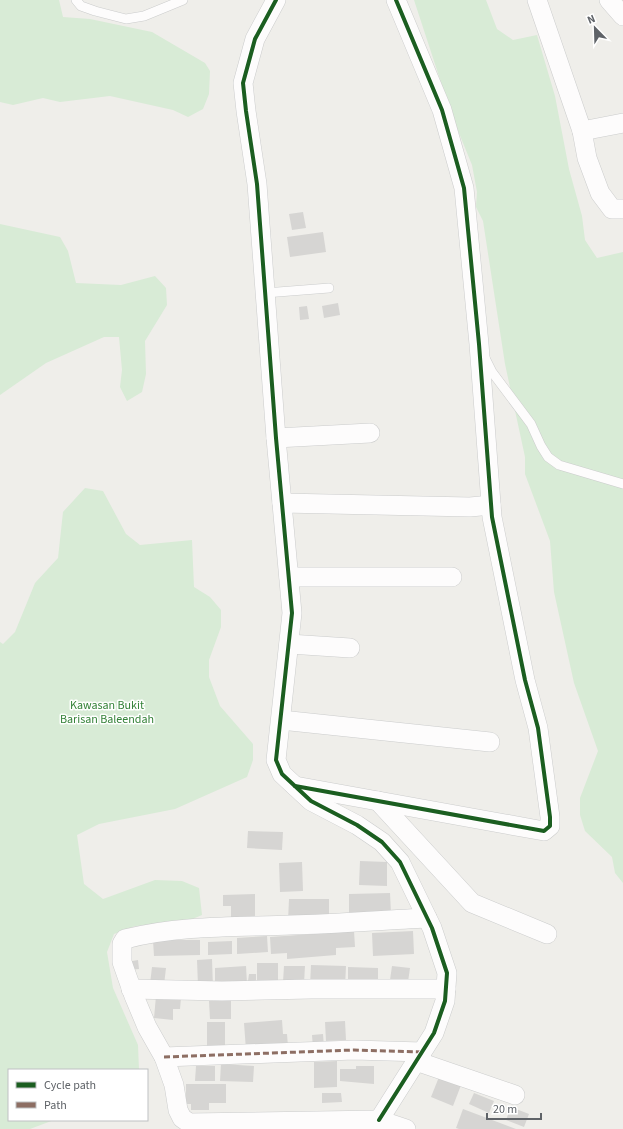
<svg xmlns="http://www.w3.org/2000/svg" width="623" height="1129" font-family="'Source Sans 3',sans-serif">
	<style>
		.green { fill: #d8ebd6 }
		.building { fill: #d6d5d3 }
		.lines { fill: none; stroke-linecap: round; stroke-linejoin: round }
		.lane-casing { stroke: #cbcccc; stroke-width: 10 }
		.street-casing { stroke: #cbcccc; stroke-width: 20 }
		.lane { stroke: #fdfcfc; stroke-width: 9 }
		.street { stroke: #fdfcfc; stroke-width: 19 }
		.quiet { stroke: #8d6e63; stroke-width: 3; stroke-dasharray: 6 3; stroke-linecap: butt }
		.cycleway-casing { stroke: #fff; stroke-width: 6 }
		.cycleway { stroke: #1b5e20; stroke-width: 4 }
		.labels { text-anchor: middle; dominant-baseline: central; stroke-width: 3; stroke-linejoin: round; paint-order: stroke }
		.park-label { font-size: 12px; fill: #348238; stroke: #fff }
	</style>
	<rect width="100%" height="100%" fill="#efeeea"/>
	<g class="green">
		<path d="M0,0H59L63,17L90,19L152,32L205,63L210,71L209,94L203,109L188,117L173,110L110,96L60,102L43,98L13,105L0,102Z"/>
		<path d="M414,0H486L497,29L513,40L537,35L555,96L569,169L582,216L585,240L597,258L623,252V883L615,873L612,857L585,831L580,815V798L598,751L574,683L554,592L550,541L525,474V457L505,364L483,221L476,207L477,192L472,165L452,116Z"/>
		<path d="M0,224L60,237L68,251L76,283L121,285L155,276L166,288L167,305L145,341L146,374L142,392L127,401L120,387L122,370L119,337H104L46,363L0,395Z"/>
		<path d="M85,488L103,491L126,534L140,545L192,540L194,587L210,597L221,610V627L209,660V677L220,706L253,744V760L247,777L175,809L99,824L77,835L84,884L103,899L155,880L182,881L199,888L202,915L183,923L135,926L114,934L107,952L113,988L138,1045L139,1070H9V1120H54L30,1129H0V642L3,644L15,632L35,583L58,558L63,512Z"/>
	</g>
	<g class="building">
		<path d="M303,212L306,228L292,230L289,214Z"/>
		<path d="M323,232L326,252L290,257L287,237Z"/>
		<path d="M338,303L340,315L324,318L322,306Z"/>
		<path d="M307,306L309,319L300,320L299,307Z"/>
		<path d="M248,831L283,832L282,850L247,848Z"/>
		<path d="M360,861L387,862V886L359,885Z"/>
		<path d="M302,862L303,891L280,892L279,863Z"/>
		<path d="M390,893L391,914L349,915V894Z"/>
		<path d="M255,894V920H231V906H223V895Z"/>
		<path d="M289,899H329V918L288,921Z"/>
		<path d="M354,931L355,947L336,948V955L287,959V953L271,954L270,937Z"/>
		<path d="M413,931L414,954L373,956L372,933Z"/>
		<path d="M267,936L268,952L237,954V938Z"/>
		<path d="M153,940H200V955L154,956Z"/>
		<path d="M232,941V954L208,955V942Z"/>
		<path d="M212,959L213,988L198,986L197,960Z"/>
		<path d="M138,960L139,969L128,970L127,962Z"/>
		<path d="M257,963H278V987L257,984Z"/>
		<path d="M311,965L346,966L345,987L310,986Z"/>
		<path d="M246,966L247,984L215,985V968Z"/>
		<path d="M284,966H305L304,983L283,982Z"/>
		<path d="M392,966L410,968L408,982L390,980Z"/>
		<path d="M152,967L166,968L164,985L150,984Z"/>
		<path d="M348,967L378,968V985L348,980Z"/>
		<path d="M249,974H256V981H248Z"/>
		<path d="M156,996L181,998L180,1009H173V1020L154,1018Z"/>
		<path d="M231,1000V1019H210L209,1001Z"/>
		<path d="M282,1020L283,1034H287L288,1047L246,1050L244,1023Z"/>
		<path d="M345,1021L346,1040L326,1041L325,1022Z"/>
		<rect x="207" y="1022" width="18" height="26"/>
		<path d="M323,1034L324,1047L313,1048L312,1035Z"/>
		<path d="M337,1061V1087L314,1088V1062Z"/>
		<path d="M221,1064L254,1066L253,1082L220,1081Z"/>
		<path d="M196,1066H215V1081H195Z"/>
		<path d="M356,1066H374V1084L340,1081V1069H356Z"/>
		<path d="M441,1072L463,1080L453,1106L431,1097Z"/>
		<path d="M186,1084H226V1103H209V1110H191V1104H186Z"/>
		<path d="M322,1093H341L342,1102L322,1103Z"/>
		<path d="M474,1093L494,1101L489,1113L469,1104Z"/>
		<path d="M511,1107L529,1114L524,1127L506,1120Z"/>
		<path d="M463,1109L516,1129H459L456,1128Z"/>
	</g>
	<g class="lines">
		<g class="lane-casing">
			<g id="lane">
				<path d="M76,0L81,6L95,11L126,19L144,16L183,0"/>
				<path d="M265,293L329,288"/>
				<path d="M485,358L492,372L531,424L541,446L548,457L559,465L623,484"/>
			</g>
		</g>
		<g class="street-casing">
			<g id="street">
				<path d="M276,0L255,39L243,83L246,111L257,184L276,438L292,613L276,760L282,774L311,801L357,825L382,842L400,862L432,928L447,973L445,1001L434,1033L379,1120"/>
				<path d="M537,0L582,131"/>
				<path d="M609,0L623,16"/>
				<path d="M623,123L582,131L587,158L600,193L612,209H623"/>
				<path d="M276,438L370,433"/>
				<path d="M282,503L470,507L491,505"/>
				<path d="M289,577H452"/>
				<path d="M289,644L350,648"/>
				<path d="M281,720L490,742"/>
				<path d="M295,786L544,831L550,826V817L538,728L525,680L492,517L479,344L464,188L442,110L396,0"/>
				<path d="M378,801L472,903L547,934"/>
				<path d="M131,989L222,991L311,989H446"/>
				<path d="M164,1057L354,1050L422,1052"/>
				<path d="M416,1061L515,1095"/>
				<path d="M406,1129L379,1120L189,1123L182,1118L178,1110L174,1085L164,1057L147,1027L134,996L122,962V944L125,939C179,925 236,927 291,925C336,924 382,920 427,918"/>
			</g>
		</g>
		<use href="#lane" class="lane"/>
		<use href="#street" class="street"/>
		<path class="quiet" d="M164,1057L354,1050L422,1052"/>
		<g class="cycleway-casing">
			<g id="cycleway">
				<path d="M276,0L255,39L243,83L246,111L257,184L276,438L292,613L276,760L282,774L311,801L357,825L382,842L400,862L432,928L447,973L445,1001L434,1033L379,1120"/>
				<path d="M295,786L544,831L550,826V817L538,728L525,680L492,517L479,344L464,188L442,110L396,0"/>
			</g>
		</g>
		<use href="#cycleway" class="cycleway"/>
	</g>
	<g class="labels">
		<g class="park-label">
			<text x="107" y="705">Kawasan Bukit<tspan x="107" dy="14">Barisan Baleendah</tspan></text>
		</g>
	</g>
	<rect x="8" y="1069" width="140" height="52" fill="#ffffff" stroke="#bfc1c3"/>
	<rect x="16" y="1082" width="20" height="6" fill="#1b5e20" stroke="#bfc1c3"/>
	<text x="44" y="1089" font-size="12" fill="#5f6368">Cycle path</text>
	<rect x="16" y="1102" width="20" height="6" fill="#8d6e63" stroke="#bfc1c3"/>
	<text x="44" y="1109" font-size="12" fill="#5f6368">Path</text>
	<g transform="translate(595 28) rotate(337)" stroke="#ffffff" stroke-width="3" paint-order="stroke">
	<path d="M0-3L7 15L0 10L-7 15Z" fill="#5f6368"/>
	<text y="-6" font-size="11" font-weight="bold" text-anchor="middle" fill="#5f6368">N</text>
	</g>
	<path d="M487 1113v6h54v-6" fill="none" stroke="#5f6368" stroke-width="2"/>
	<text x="493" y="1113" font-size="12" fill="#5f6368" stroke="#ffffff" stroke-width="3" paint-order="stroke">20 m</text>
</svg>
